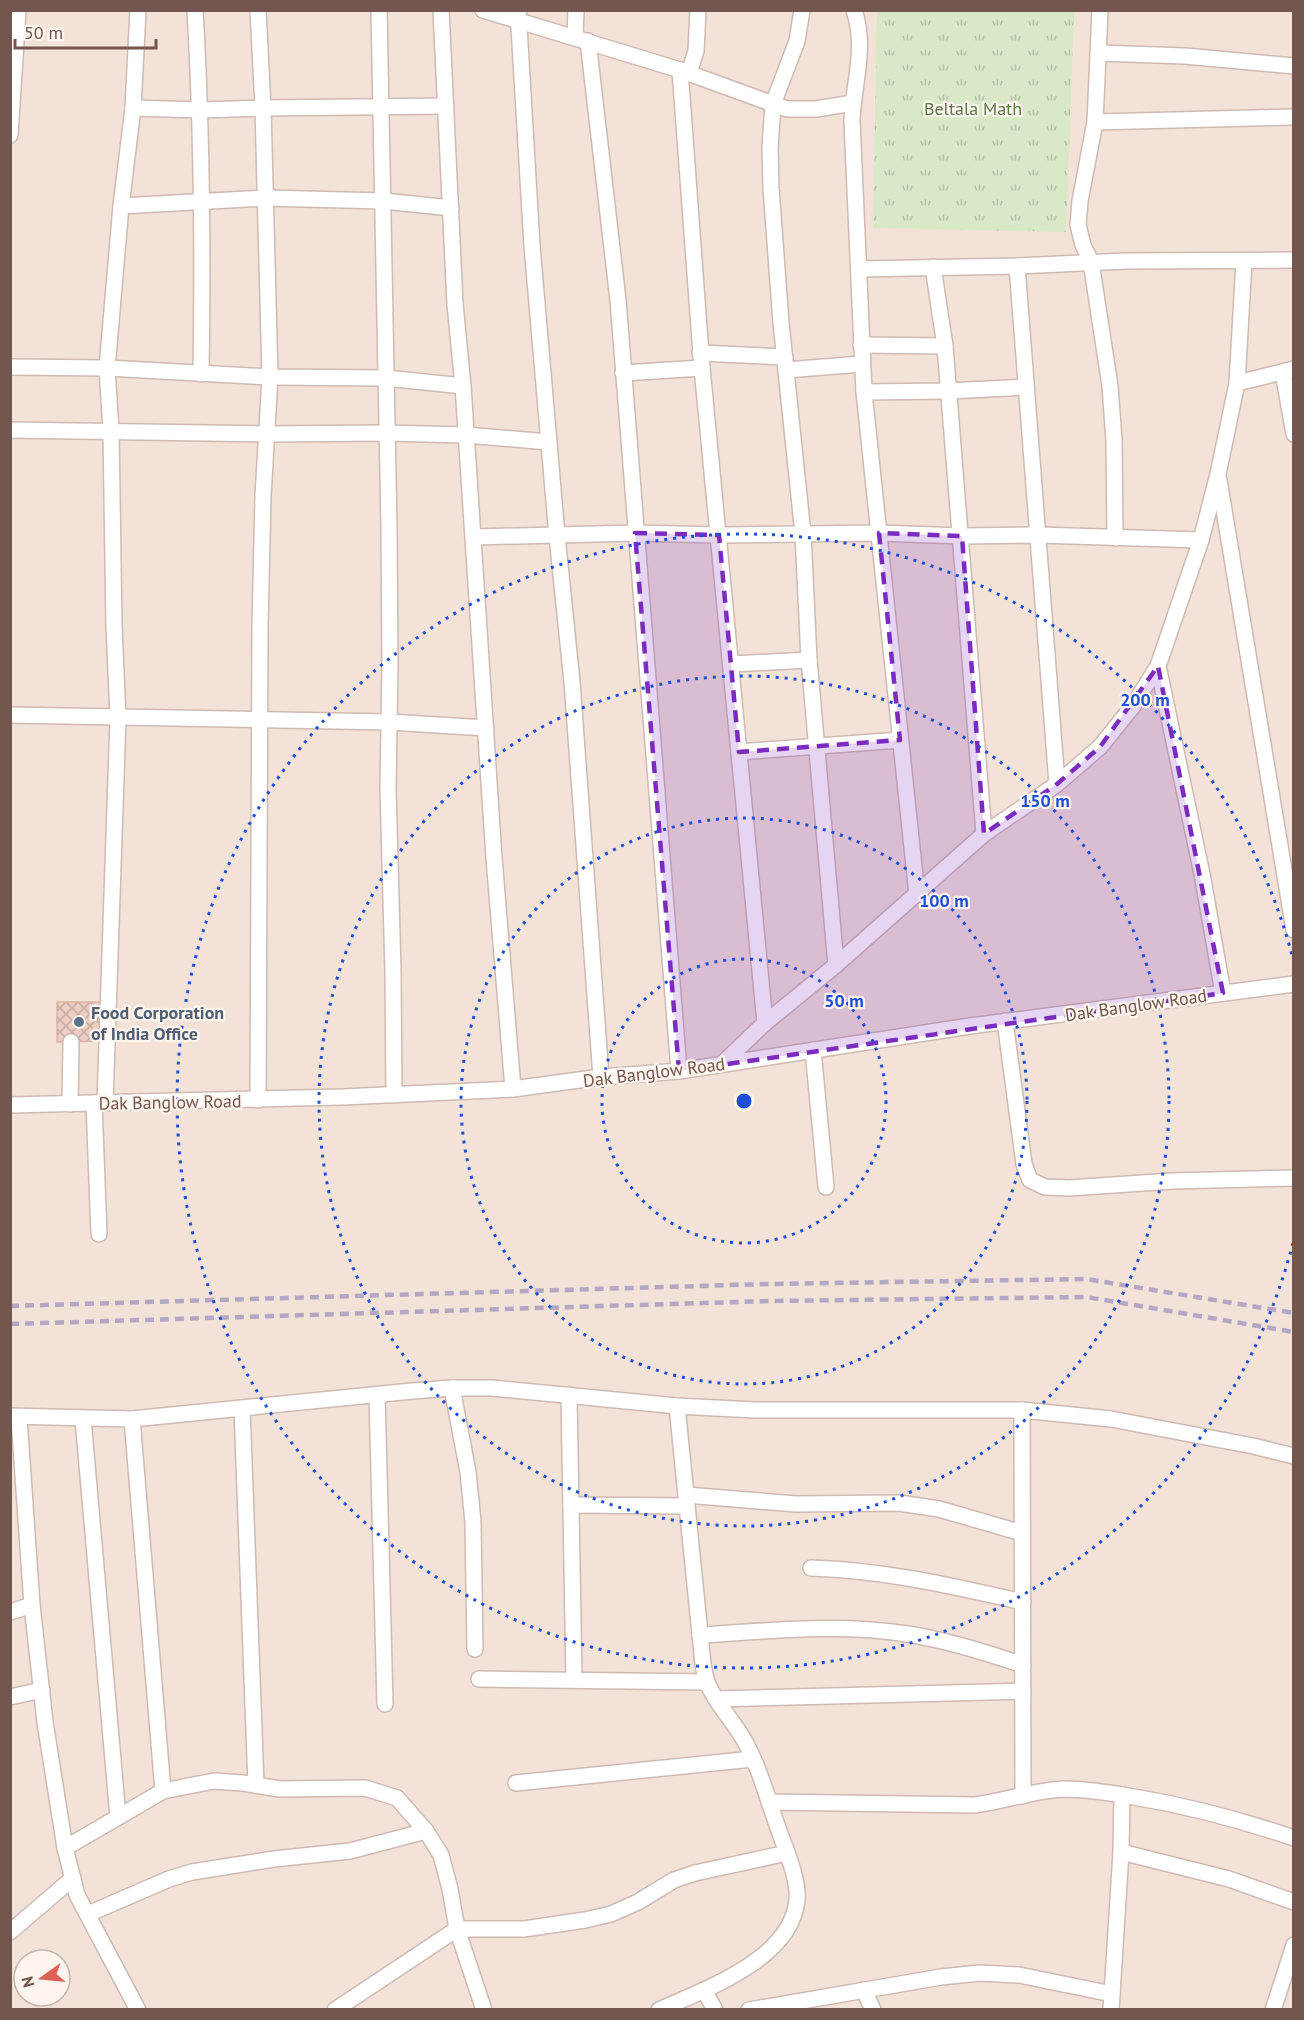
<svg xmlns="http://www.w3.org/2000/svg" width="1304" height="2020" font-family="'PT Sans',sans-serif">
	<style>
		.residential { fill: #f2e2d7; fill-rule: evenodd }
		.park { fill: url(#park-tufts) }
		.building { fill: url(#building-cross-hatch); stroke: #e0b2a3; stroke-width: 1.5 }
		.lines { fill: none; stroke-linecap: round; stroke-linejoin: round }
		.street-casing { stroke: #cebab2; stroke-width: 18 }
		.street { stroke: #fff; stroke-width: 15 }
		.rail { stroke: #b3a7c4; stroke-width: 4.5; stroke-dasharray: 9 6; stroke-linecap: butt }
		.marked { fill: #7b2cbf; fill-opacity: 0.2; stroke: #7b2cbf; stroke-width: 4.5; stroke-dasharray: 12 8; stroke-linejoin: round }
		.ring { fill: none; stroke: #1d4ed8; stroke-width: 3; stroke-dasharray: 3 6 }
		.service-dot { fill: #5c6f8a; stroke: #fef6ee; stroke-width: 2 }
		.labels { text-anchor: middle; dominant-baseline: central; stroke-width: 4.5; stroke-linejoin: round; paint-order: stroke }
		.park-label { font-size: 18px; fill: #5c7846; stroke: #fef6ee }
		.street-label { font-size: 18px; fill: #73564e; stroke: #fef6ee }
		.service-label { font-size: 18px; font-weight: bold; fill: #4e5e75; stroke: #fef6ee; text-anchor: start }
		.centre { fill: #1d4ed8; stroke: #fef6ee; stroke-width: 3 }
		.ring-label { font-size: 18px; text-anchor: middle; font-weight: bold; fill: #1d4ed8; stroke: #fef6ee; stroke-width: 4.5; stroke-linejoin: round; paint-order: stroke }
	</style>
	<defs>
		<pattern id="park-tufts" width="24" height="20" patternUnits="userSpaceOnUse" patternTransform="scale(1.5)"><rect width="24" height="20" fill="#d9e8c7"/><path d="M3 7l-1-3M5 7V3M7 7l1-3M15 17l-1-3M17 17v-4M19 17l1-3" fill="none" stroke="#b4bfa4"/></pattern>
		<pattern id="building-cross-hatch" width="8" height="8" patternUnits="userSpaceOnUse" patternTransform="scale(1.5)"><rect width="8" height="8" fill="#eecec2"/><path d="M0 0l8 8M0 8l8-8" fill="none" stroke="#c5aaa0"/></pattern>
	</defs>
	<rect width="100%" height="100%" fill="#fbf1e8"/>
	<path class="residential" d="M11,11H1293V2009L11,2010ZM24,1960H60V1996H24Z"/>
	<path class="park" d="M877,11H1074L1066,232L873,228Z"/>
	<path class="building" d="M57,1002H101L102,1041L57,1042Z"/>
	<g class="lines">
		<g class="street-casing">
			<g id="street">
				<path d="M195,10C202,132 203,252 201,374"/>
				<path d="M258,10L263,108L270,377L263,496L260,627L258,1100"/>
				<path d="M379,10L389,527L390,666L388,788L393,972L394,1095"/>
				<path d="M441,10L455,304L463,386L494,858L513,1089"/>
				<path d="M483,10L680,70L787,109H816L853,103"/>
				<path d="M518,10L532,246L557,536L572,682L601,1077"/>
				<path d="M802,10L797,41L773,104L770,148L771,188L781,323L803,534L809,660L836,965"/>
				<path d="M854,10C867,48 853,84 852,121L864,392L917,895"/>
				<path d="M1100,10L1095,122L1080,201L1078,225L1083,245L1091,262L1110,386L1114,440L1115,538"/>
				<path d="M575,37L576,10"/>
				<path d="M588,41L618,300L679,1071"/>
				<path d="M1099,53L1185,56L1294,66"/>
				<path d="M680,70L702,368L765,1023"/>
				<path d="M689,73L696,51L698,10"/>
				<path d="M133,108L201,110L263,108L446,106"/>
				<path d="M1095,122L1294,117"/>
				<path d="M10,135L18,10"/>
				<path d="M121,206L266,198L384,201L451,208"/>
				<path d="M1017,266L1057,784"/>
				<path d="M933,267L945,346L984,834"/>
				<path d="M859,269L1017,266L1125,261L1294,260"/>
				<path d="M861,345L945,346"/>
				<path d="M700,353L785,357"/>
				<path d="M10,367L107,368L270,377L386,378L463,386"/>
				<path d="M786,370L862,364"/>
				<path d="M623,373L702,368"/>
				<path d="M1283,373L1294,434"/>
				<path d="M1237,383L1244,261"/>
				<path d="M864,392L948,391L1026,387"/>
				<path d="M10,430L266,434L386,433L466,435L549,442"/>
				<path d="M1219,480L1294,930"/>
				<path d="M474,537L635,533L719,535L879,533L962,536L1038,535L1201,540"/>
				<path d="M731,664L809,660"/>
				<path d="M1158,666L1202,874L1223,993"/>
				<path d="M10,715L389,722L486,728"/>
				<path d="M739,752L900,740"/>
				<path d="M1005,1021L1024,1164L1030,1180L1045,1187L1069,1188L1172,1181L1294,1178"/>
				<path d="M813,1050L826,1187"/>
				<path d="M722,1064L765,1023L836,965L984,834L1057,784L1100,747L1133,706L1158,666L1201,540L1218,474L1237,383L1294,369"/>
				<path d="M94,1103L99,1234"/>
				<path d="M105,1103L118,718L114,626L111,431L107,368L121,206L133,108L138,10"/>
				<path d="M70,1104L71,1042"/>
				<path d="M10,1105L342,1097L513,1089L601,1077L679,1071L970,1026L1294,984"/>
				<path d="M452,1388L468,1472L473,1522L475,1649"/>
				<path d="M377,1395L385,1704"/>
				<path d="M569,1395L574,1680"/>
				<path d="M242,1409L256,1785"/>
				<path d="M1022,1410L1023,1796"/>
				<path d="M10,1416L132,1419L412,1391L452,1388H492L677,1406L755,1410H1022L1111,1419L1253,1446L1294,1456"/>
				<path d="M19,1418L32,1605L45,1722L65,1848L77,1895L138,2010"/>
				<path d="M83,1419L118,1817"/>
				<path d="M132,1419L163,1791"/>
				<path d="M686,1495L796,1504L899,1503L939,1509L1022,1533"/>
				<path d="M571,1505L687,1506"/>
				<path d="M811,1568C883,1570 952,1586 1023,1602"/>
				<path d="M10,1612L32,1605"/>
				<path d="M700,1635C769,1631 839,1623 907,1634C947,1640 985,1652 1023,1665"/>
				<path d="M479,1679L707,1682"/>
				<path d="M10,1697L42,1690"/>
				<path d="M716,1699L1023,1691"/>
				<path d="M516,1783L753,1759"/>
				<path d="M769,1802L975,1805C1005,1801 1034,1790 1065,1789C1088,1789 1111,1793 1134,1797C1188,1806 1241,1820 1294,1838"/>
				<path d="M65,1848L163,1791L214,1781L243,1783L280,1789L365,1788L397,1798L426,1831L441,1855L450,1889L457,1929L484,2010"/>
				<path d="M1121,1852L1229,1879L1294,1902"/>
				<path d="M88,1914L169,1879L192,1872L274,1859L350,1851L426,1831"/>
				<path d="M10,1932L73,1878"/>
				<path d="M704,1990L715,2010"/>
				<path d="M864,1990L873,2010"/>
				<path d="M335,2010L457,1929H524L585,1920L611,1914L638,1902L674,1880L695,1873L787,1853"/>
				<path d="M659,2010C705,1989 791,1960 797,1900C799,1878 784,1846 777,1825C767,1797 759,1766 744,1740C733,1720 715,1703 707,1682C705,1676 704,1670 703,1664L677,1406"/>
				<path d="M749,2010L941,1977L980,1973L1019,1975L1112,1994"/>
				<path d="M1111,2010L1121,1852L1122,1795"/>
				<path d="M1273,2010L1294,1945"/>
			</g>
		</g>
		<use href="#street" class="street"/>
		<g class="rail">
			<path d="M10,1306L768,1284L1086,1279L1294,1313"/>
			<path d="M10,1324L770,1301L1086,1297L1294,1332"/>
		</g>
	</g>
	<path class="marked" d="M635,533L719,535L739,752L900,740L879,533L962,536L984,834L1057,784L1100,747L1158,666L1223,993L679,1071Z"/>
	<g class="ring">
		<circle cx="744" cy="1101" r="142"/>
		<circle cx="744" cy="1101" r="283"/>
		<circle cx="744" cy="1101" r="425"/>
		<path d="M1293 1243A567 567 0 1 1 1293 959"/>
	</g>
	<circle class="service-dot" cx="79" cy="1022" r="6"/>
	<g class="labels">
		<g class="park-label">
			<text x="973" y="108">Beltala Math</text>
		</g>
		<g class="street-label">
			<text transform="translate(1136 1005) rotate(-8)">Dak Banglow Road</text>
			<text transform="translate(654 1072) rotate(-7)">Dak Banglow Road</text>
			<text transform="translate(170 1102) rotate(-1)">Dak Banglow Road</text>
		</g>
		<g class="service-label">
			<text x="91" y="1012">Food Corporation<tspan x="91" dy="21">of India Office</tspan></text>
		</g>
	</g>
	<circle cx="744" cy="1101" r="9" class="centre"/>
	<g class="ring-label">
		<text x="1145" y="706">200 m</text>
		<text x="1045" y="807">150 m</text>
		<text x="944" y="907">100 m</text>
		<text x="844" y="1007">50 m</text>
	</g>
	<rect width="1304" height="2020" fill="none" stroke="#73564e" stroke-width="24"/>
	<g transform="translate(42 1978) rotate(255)"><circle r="28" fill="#fef6ee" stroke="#c6b6ae" stroke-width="1.5"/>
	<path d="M0-4.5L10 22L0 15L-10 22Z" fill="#dc6257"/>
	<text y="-9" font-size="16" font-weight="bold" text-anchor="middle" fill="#73564e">N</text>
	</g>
	<path d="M15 39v9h141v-9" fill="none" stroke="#73564e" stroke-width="3"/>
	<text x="24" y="39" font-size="18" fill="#73564e" stroke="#fef6ee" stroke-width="4.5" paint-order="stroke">50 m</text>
</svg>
